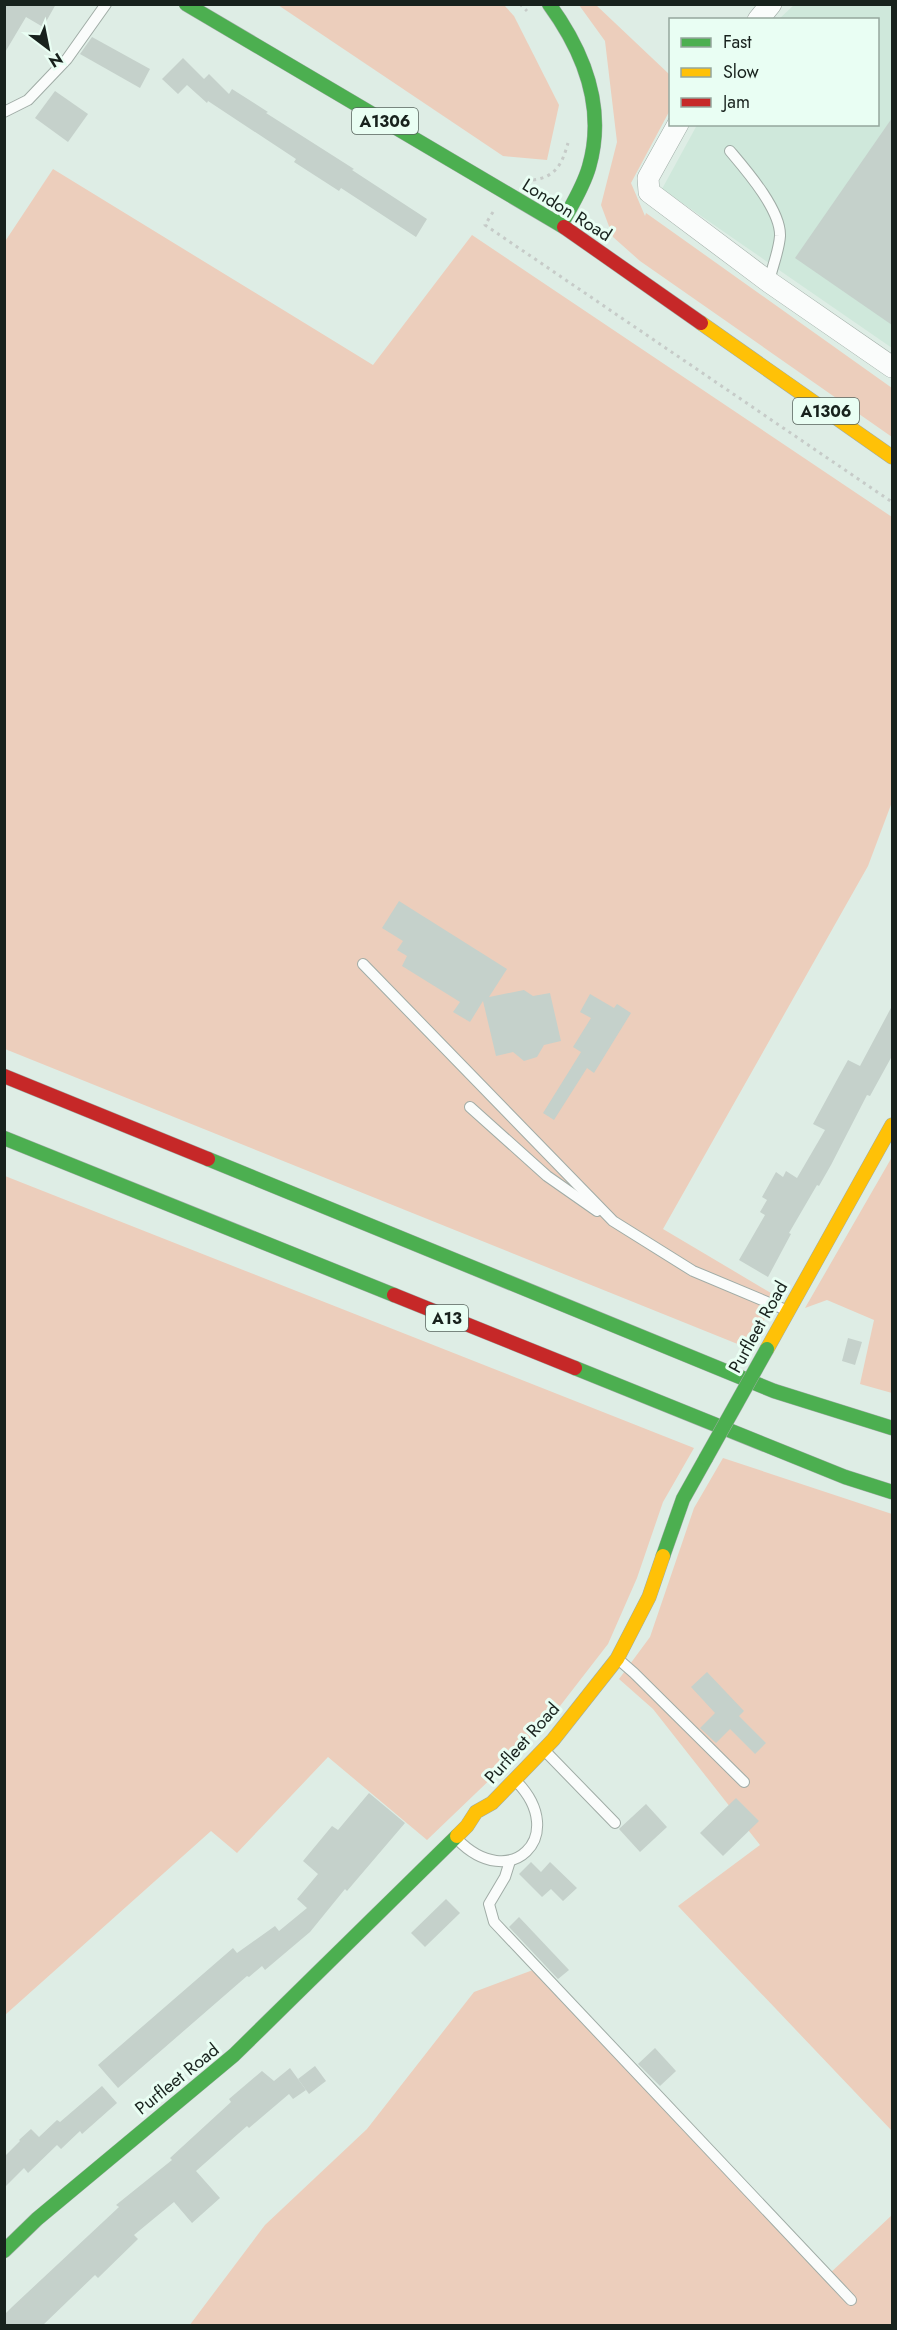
<svg xmlns="http://www.w3.org/2000/svg" width="897" height="2330" font-family="Jost,sans-serif">
	<style>
		.built { fill: #cfe8db }
		.green { fill: #eccebc }
		.building { fill: #c5d1cb }
		.lines { fill: none; stroke-linecap: round; stroke-linejoin: round }
		.lane-casing { stroke: #a0aca6; stroke-width: 12 }
		.street-casing { stroke: #a0aca6; stroke-width: 22 }
		.fast-casing { stroke: #a0aca6; stroke-width: 15 }
		.slow-casing { stroke: #a0aca6; stroke-width: 15 }
		.jam-casing { stroke: #a0aca6; stroke-width: 15 }
		.path { stroke: #c6cbc8; stroke-width: 3; stroke-dasharray: 3 4.5; stroke-linecap: butt }
		.lane { stroke: #fafcfb; stroke-width: 10 }
		.street { stroke: #fafcfb; stroke-width: 21 }
		.fast { stroke: #4caf50; stroke-width: 14 }
		.slow { stroke: #ffc107; stroke-width: 14 }
		.jam { stroke: #c62828; stroke-width: 14 }
		.fast-bridge-casing { stroke: #a0aca6; stroke-width: 15; stroke-linecap: butt }
		.fast-bridge { stroke: #4caf50; stroke-width: 14 }
		.labels { text-anchor: middle; dominant-baseline: central; stroke-width: 6; stroke-linejoin: round; paint-order: stroke }
		.shield { fill: #e9fef3; stroke: #57645d; stroke-width: 1.5 }
		.shield-label { font-size: 16px; font-weight: bold; fill: #18221d }
		.street-label { font-size: 18px; fill: #18221d; stroke: #e9fef3 }
	</style>
	<rect width="100%" height="100%" fill="#deede5"/>
	<path class="built" d="M794,5H892V348L662,189L697,125L878,124V20L779,19Z"/>
	<g class="green">
		<path d="M278,5H504L514,16L559,105L547,160L503,156Z"/>
		<path d="M579,5H596L670,75V110L631,183L645,216L646,213L892,388V437L640,261L613,237L601,205L617,142L605,41Z"/>
		<path d="M53,169L373,365L472,235L892,517V802L868,866L663,1229L776,1296L750,1349L5,1049L4,243Z"/>
		<path d="M892,1157V1393L860,1384L874,1320L827,1300L805,1308Z"/>
		<path d="M5,1176L694,1448L663,1502L637,1578L608,1644L560,1706L500,1770L427,1840L328,1757L237,1853L211,1831L5,2015Z"/>
		<path d="M723,1458L892,1514V2131L678,1906L760,1845L653,1709L619,1679L650,1637L694,1508Z"/>
		<path d="M533,1970L827,2276L892,2215V2325L189,2326L265,2225L367,2129L474,1992Z"/>
	</g>
	<g class="building">
		<path d="M4,4H56L43,27L26,17L4,54Z"/>
		<path d="M92,37L150,69L140,88L80,54Z"/>
		<path d="M183,58L204,79L209,74L229,94L232,89L268,112L266,113L354,169L352,170L427,219L416,237L341,188L339,191L294,162L296,159L208,101L207,103L187,85L178,94L162,79Z"/>
		<path d="M55,91L88,114L68,142L35,118Z"/>
		<path d="M892,118V325L795,258Z"/>
		<path d="M399,901L507,969L489,997L524,990L533,996L550,993L561,1041L544,1045L537,1057L524,1061L513,1052L496,1056L483,1001L470,1022L453,1012L460,1002L402,966L407,956L397,950L403,941L382,928Z"/>
		<path d="M590,994L614,1008L617,1004L631,1013L594,1073L587,1068L554,1120L543,1113L581,1052L573,1047L591,1018L580,1012Z"/>
		<path d="M892,1006V1056L870,1096L867,1095L831,1165L819,1186L817,1185L789,1233L791,1234L768,1277L739,1260L765,1215L760,1212L767,1200L762,1197L776,1172L783,1177L786,1171L797,1178L825,1130L813,1124L838,1078L848,1060L860,1066Z"/>
		<path d="M848,1338L862,1342L855,1365L842,1361Z"/>
		<path d="M707,1672L744,1711L739,1716L766,1743L755,1754L730,1729L716,1743L700,1728L715,1713L691,1687Z"/>
		<path d="M369,1793L405,1823L347,1891L345,1889L310,1932L265,1970L262,1966L249,1977L247,1976L118,2088L98,2065L233,1948L237,1953L275,1926L279,1931L307,1908L297,1899L318,1874L303,1861L332,1826L338,1830Z"/>
		<path d="M736,1798L759,1821L723,1856L700,1833Z"/>
		<path d="M646,1804L667,1827L640,1852L619,1829Z"/>
		<path d="M531,1862L541,1872L550,1862L577,1888L563,1901L551,1889L542,1897L519,1874Z"/>
		<path d="M446,1899L460,1913L425,1947L411,1933Z"/>
		<path d="M519,1917L569,1970L558,1979L509,1927Z"/>
		<path d="M655,2048L676,2071L660,2086L638,2064Z"/>
		<path d="M315,2066L326,2081L309,2094L298,2079Z"/>
		<path d="M290,2068L306,2090L293,2099L289,2094L249,2128L247,2126L196,2171L220,2198L192,2223L174,2202L134,2235L138,2239L98,2278L95,2275L43,2325H4V2315L12,2307L119,2207L116,2205L172,2160L170,2158L231,2102L229,2099L262,2071L274,2081Z"/>
		<path d="M102,2086L117,2103L82,2134L80,2131L61,2149L57,2145L28,2173L24,2168L4,2188V2157L20,2141L19,2140L31,2129L39,2137L57,2120L60,2122Z"/>
	</g>
	<g class="lines">
		<g class="lane-casing">
			<g id="lane">
				<path d="M4,112L28,100L67,59L106,4"/>
				<path d="M730,151C746,170 781,210 780,236C779,251 772,267 769,282"/>
				<path d="M363,964L613,1221L693,1271L786,1310"/>
				<path d="M470,1107L547,1176L597,1211"/>
				<path d="M618,1659L634,1673L744,1782"/>
				<path d="M546,1752L615,1823"/>
				<path d="M457,1839C510,1894 569,1836 517,1782"/>
				<path d="M510,1861L505,1877L489,1904L494,1922L851,2300"/>
			</g>
		</g>
		<g class="street-casing">
			<g id="street">
				<path d="M758,20L771,4"/>
				<path d="M678,124L648,178L649,192L769,282L892,367"/>
			</g>
		</g>
		<g class="fast-casing">
			<g id="fast">
				<path d="M186,4L564,227"/>
				<path d="M549,4C584,52 606,108 589,167C583,188 571,206 561,225"/>
				<path d="M4,1138L394,1295"/>
				<path d="M208,1159L774,1391L892,1428"/>
				<path d="M575,1368L845,1477L892,1492"/>
				<path d="M663,1556L683,1499L706,1458"/>
				<path d="M4,2251L37,2219L234,2055L457,1836"/>
			</g>
		</g>
		<g class="slow-casing">
			<g id="slow">
				<path d="M701,323L892,457"/>
				<path d="M767,1349L892,1125"/>
				<path d="M457,1836L467,1826L476,1812L492,1803L553,1740L617,1659L649,1597L663,1556"/>
			</g>
		</g>
		<g class="jam-casing">
			<g id="jam">
				<path d="M564,227L701,323"/>
				<path d="M4,1076L208,1159"/>
				<path d="M394,1295L575,1368"/>
			</g>
		</g>
		<g class="path">
			<path d="M520,4L527,11"/>
			<path d="M533,180C556,177 562,164 568,143"/>
			<path d="M493,212L485,225L892,502"/>
		</g>
		<use href="#lane" class="lane"/>
		<use href="#street" class="street"/>
		<use href="#fast" class="fast"/>
		<use href="#slow" class="slow"/>
		<use href="#jam" class="jam"/>
		<g class="fast-bridge-casing">
			<path id="fast-bridge" d="M706,1458L767,1349"/>
		</g>
		<use href="#fast-bridge" class="fast-bridge"/>
	</g>
	<g class="labels">
		<g class="shield">
			<rect x="352" y="108" width="66" height="26" rx="4.5"/>
			<rect x="793" y="398" width="66" height="26" rx="4.5"/>
			<rect x="426" y="1305" width="42" height="26" rx="4.5"/>
		</g>
		<g class="shield-label">
			<text x="385" y="121">A1306</text>
			<text x="826" y="411">A1306</text>
			<text x="447" y="1318">A13</text>
		</g>
		<g class="street-label">
			<text transform="translate(567 210) rotate(32)">London Road</text>
			<text transform="translate(758 1327) rotate(-61)">Purfleet Road</text>
			<text transform="translate(522 1743) rotate(-48)">Purfleet Road</text>
			<text transform="translate(177 2079) rotate(-39)">Purfleet Road</text>
		</g>
	</g>
	<rect width="897" height="2330" fill="none" stroke="#18221d" stroke-width="12"/>
	<rect x="669" y="18" width="210" height="108" fill="#e9fef3" stroke="#95a69d" stroke-width="1.5"/>
	<rect x="681" y="38" width="30" height="9" fill="#4caf50" stroke="#95a69d" stroke-width="1.5"/>
	<text x="723" y="48" font-size="18" fill="#18221d">Fast</text>
	<rect x="681" y="68" width="30" height="9" fill="#ffc107" stroke="#95a69d" stroke-width="1.5"/>
	<text x="723" y="78" font-size="18" fill="#18221d">Slow</text>
	<rect x="681" y="98" width="30" height="9" fill="#c62828" stroke="#95a69d" stroke-width="1.5"/>
	<text x="723" y="108" font-size="18" fill="#18221d">Jam</text>
	<g transform="translate(48 48) rotate(148)" stroke="#e9fef3" stroke-width="4.5" paint-order="stroke">
	<path d="M0-4.5L10 22L0 15L-10 22Z" fill="#18221d"/>
	<text y="-9" font-size="16" font-weight="bold" text-anchor="middle" fill="#18221d">N</text>
	</g>
</svg>
